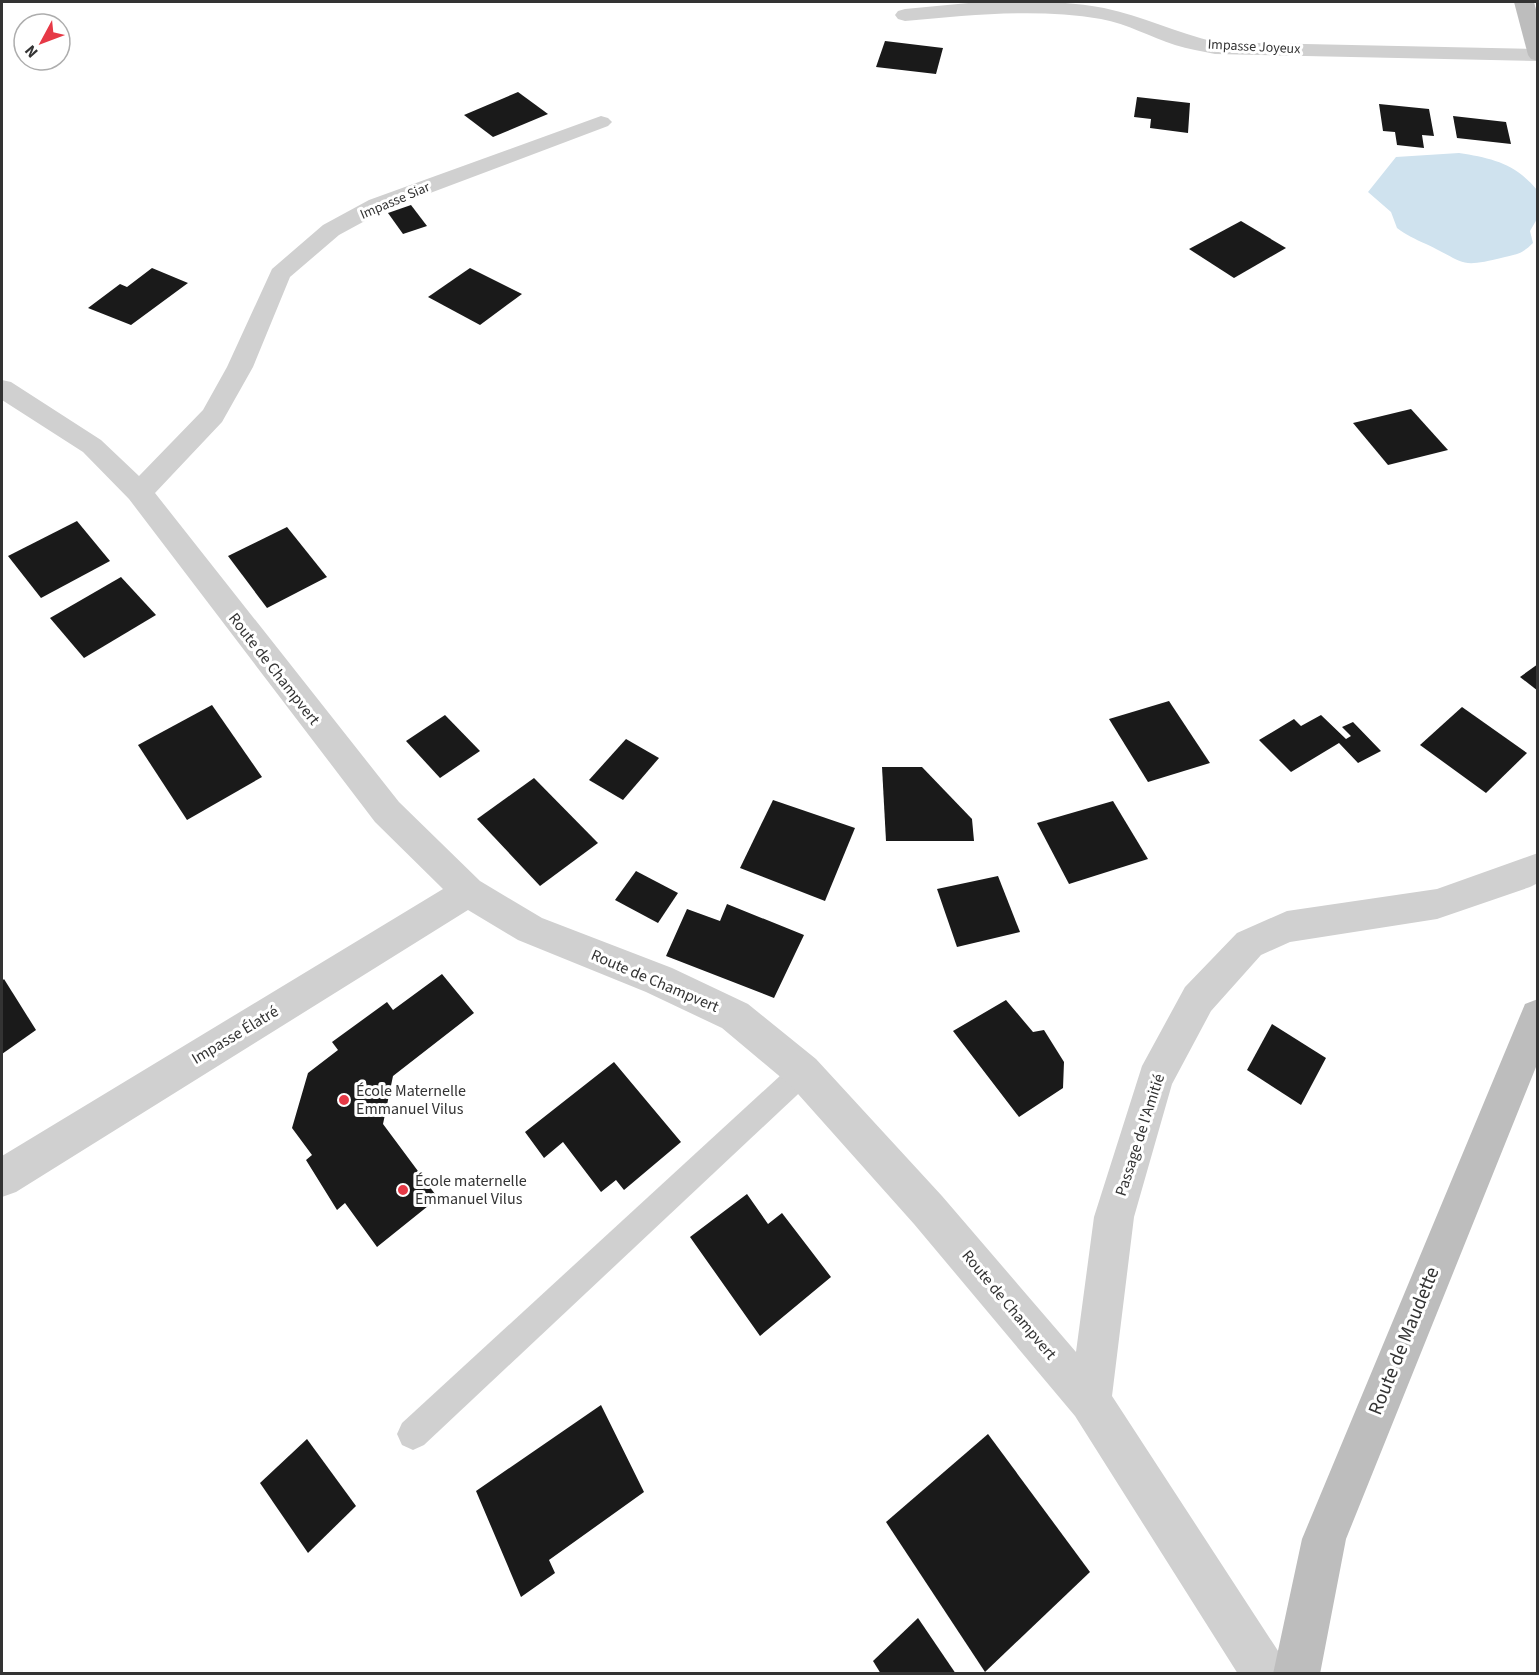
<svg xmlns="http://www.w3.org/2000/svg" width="1539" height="1675" font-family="'Source Sans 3',sans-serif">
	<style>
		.water { fill: #cfe2ee }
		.building { fill: #1a1a1a }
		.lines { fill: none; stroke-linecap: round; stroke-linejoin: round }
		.lane { fill: #d0d0d0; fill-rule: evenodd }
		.street { fill: #d0d0d0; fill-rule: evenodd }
		.secondary { fill: #bdbdbd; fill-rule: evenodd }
		.poi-dot { fill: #e63946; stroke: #fff; stroke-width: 2 }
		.labels { text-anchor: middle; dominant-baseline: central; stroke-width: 6; stroke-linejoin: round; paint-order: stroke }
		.far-street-label { font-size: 14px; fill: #333; stroke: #fff }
		.street-label { font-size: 16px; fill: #333; stroke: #fff }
		.poi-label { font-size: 16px; fill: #333; stroke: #fff; text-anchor: start }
		.near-street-label { font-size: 20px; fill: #333; stroke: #fff }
	</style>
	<rect width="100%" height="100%" fill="#fff"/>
	<path class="water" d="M1459,153C1491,158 1515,163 1537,190V219L1530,231L1533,243C1523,253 1518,254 1505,257C1457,269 1467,263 1426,244C1415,239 1406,235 1397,228L1391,212L1368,192L1396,157Z"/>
	<g class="building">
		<path d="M885,41L943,48L936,74L876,67Z"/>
		<path d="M518,92L548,114L493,137L464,115Z"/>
		<path d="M1137,97L1190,103L1188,133L1150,128L1151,119L1134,117Z"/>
		<path d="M1379,104L1429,109L1434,136L1422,135L1424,148L1397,145L1395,132L1383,131Z"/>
		<path d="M1453,116L1506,122L1511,144L1457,138Z"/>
		<path d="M411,205L427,226L403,234L388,213Z"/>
		<path d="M1241,221L1286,248L1234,278L1189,249Z"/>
		<path d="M152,268L188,283L131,325L88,308L120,284L127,287Z"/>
		<path d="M470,268L522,294L480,325L428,297Z"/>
		<path d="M1411,409L1448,450L1388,465L1353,423Z"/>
		<path d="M77,521L110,561L41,598L8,556Z"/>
		<path d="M287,527L327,577L267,608L228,556Z"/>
		<path d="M121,577L156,615L84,658L50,618Z"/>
		<path d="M1538,664V691L1520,677Z"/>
		<path d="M1169,701L1210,763L1148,782L1109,719Z"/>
		<path d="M212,705L262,777L187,820L138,745Z"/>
		<path d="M1462,707L1527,753L1486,793L1420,745Z"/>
		<path d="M445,715L480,751L440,778L406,741Z"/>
		<path d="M1321,715L1346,739L1351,736L1342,727L1353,722L1381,751L1358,763L1339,743L1291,772L1259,740L1294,719L1301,726Z"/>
		<path d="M626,739L659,758L623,800L589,780Z"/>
		<path d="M882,767H922L972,819L974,841H886Z"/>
		<path d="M534,778L598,843L540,886L477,819Z"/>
		<path d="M773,800L855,828L825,901L740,868Z"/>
		<path d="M1113,801L1148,859L1069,884L1037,823Z"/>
		<path d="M636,871L678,893L658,923L615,900Z"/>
		<path d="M998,876L1020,932L957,947L937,889Z"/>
		<path d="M727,904L804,935L774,998L666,956L687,909L720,921Z"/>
		<path d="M442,974L474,1013L393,1076L383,1124L438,1198L377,1247L345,1203L337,1210L306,1160L312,1155L292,1128L308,1073L338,1050L332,1042L387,1002L393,1010Z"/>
		<path d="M4,979L36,1030L2,1054V981Z"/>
		<path d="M1006,1000L1033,1032L1044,1030L1064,1062L1063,1088L1019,1117L953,1031Z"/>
		<path d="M1272,1024L1326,1058L1301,1105L1247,1070Z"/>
		<path d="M614,1062L681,1142L624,1190L616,1180L601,1192L563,1142L544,1158L525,1132Z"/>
		<path d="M747,1194L768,1224L782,1213L831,1277L760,1336L690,1237Z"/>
		<path d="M601,1405L644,1492L549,1560L555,1573L521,1597L476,1491Z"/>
		<path d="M988,1434L1090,1572L985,1672L886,1522Z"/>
		<path d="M307,1439L356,1506L308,1553L260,1483Z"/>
		<path d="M918,1618L956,1674H881L873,1661Z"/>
	</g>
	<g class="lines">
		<path class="lane" d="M803,1059L812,1063L816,1072L812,1081L424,1445L413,1450L402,1445L397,1434L402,1423L794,1063Z"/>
		<g class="street">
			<path d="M979,2C1021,2 1063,0 1104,8C1143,16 1177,33 1215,42L1537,49L1538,61L1215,54C1202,51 1188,49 1175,45C1150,37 1128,24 1101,19C1037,8 970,15 905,21L898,19L895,15L898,11L905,9Z"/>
			<path d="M601,116L608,118L612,122L608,126L385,210L339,235L290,277L253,367L222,422L155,493L399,802L480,881L542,918L672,968L748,1004L816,1059L942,1196L1076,1352L1094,1217L1142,1066L1185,987L1237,933L1287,911L1437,889L1538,853V883L1530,887L1437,919L1290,942L1261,955L1211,1011L1172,1084L1134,1217L1112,1396L1282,1657L1288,1674H1238L1075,1416L914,1224L790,1085L722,1028L646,992L518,940L468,910L16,1192L2,1197V1156L443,889L375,822L129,499L83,452L2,400V380L11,382L101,440L139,476L203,410L227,367L272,269L323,225L369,200Z"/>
		</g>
		<g class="secondary">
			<path d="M1514,2H1534L1538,17V61L1531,59L1528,55Z"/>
			<path d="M1538,999V1062L1346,1539L1320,1674H1273L1302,1539L1520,1016L1525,1004Z"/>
		</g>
	</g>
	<g class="poi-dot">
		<circle cx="344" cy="1100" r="6"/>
		<circle cx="403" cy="1190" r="6"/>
	</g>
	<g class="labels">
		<g class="far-street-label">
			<text transform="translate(1254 47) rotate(3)">Impasse Joyeux</text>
			<text transform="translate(395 201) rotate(-23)">Impasse Siar</text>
		</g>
		<g class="street-label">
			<text transform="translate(274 669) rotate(52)">Route de Champvert</text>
			<text transform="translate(655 981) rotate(23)">Route de Champvert</text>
			<text transform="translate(235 1035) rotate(-31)">Impasse Élatré</text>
			<text transform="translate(1140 1135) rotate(-72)">Passage de l'Amitié</text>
			<text transform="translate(1009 1305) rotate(50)">Route de Champvert</text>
		</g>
		<g class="poi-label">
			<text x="356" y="1091">École Maternelle<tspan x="356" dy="18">Emmanuel Vilus</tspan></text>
			<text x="415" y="1181">École maternelle<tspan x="415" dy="18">Emmanuel Vilus</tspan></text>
		</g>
		<g class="near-street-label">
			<text transform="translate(1404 1341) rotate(-68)">Route de Maudette</text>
		</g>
	</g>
	<rect width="1539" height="1675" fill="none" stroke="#333333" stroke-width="6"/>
	<g transform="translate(42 42) rotate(229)"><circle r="28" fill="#ffffff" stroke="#adadad" stroke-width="1.5"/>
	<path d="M0-4.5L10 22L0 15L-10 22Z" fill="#e63946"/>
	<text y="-9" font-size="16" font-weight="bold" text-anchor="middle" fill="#333333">N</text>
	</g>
</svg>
